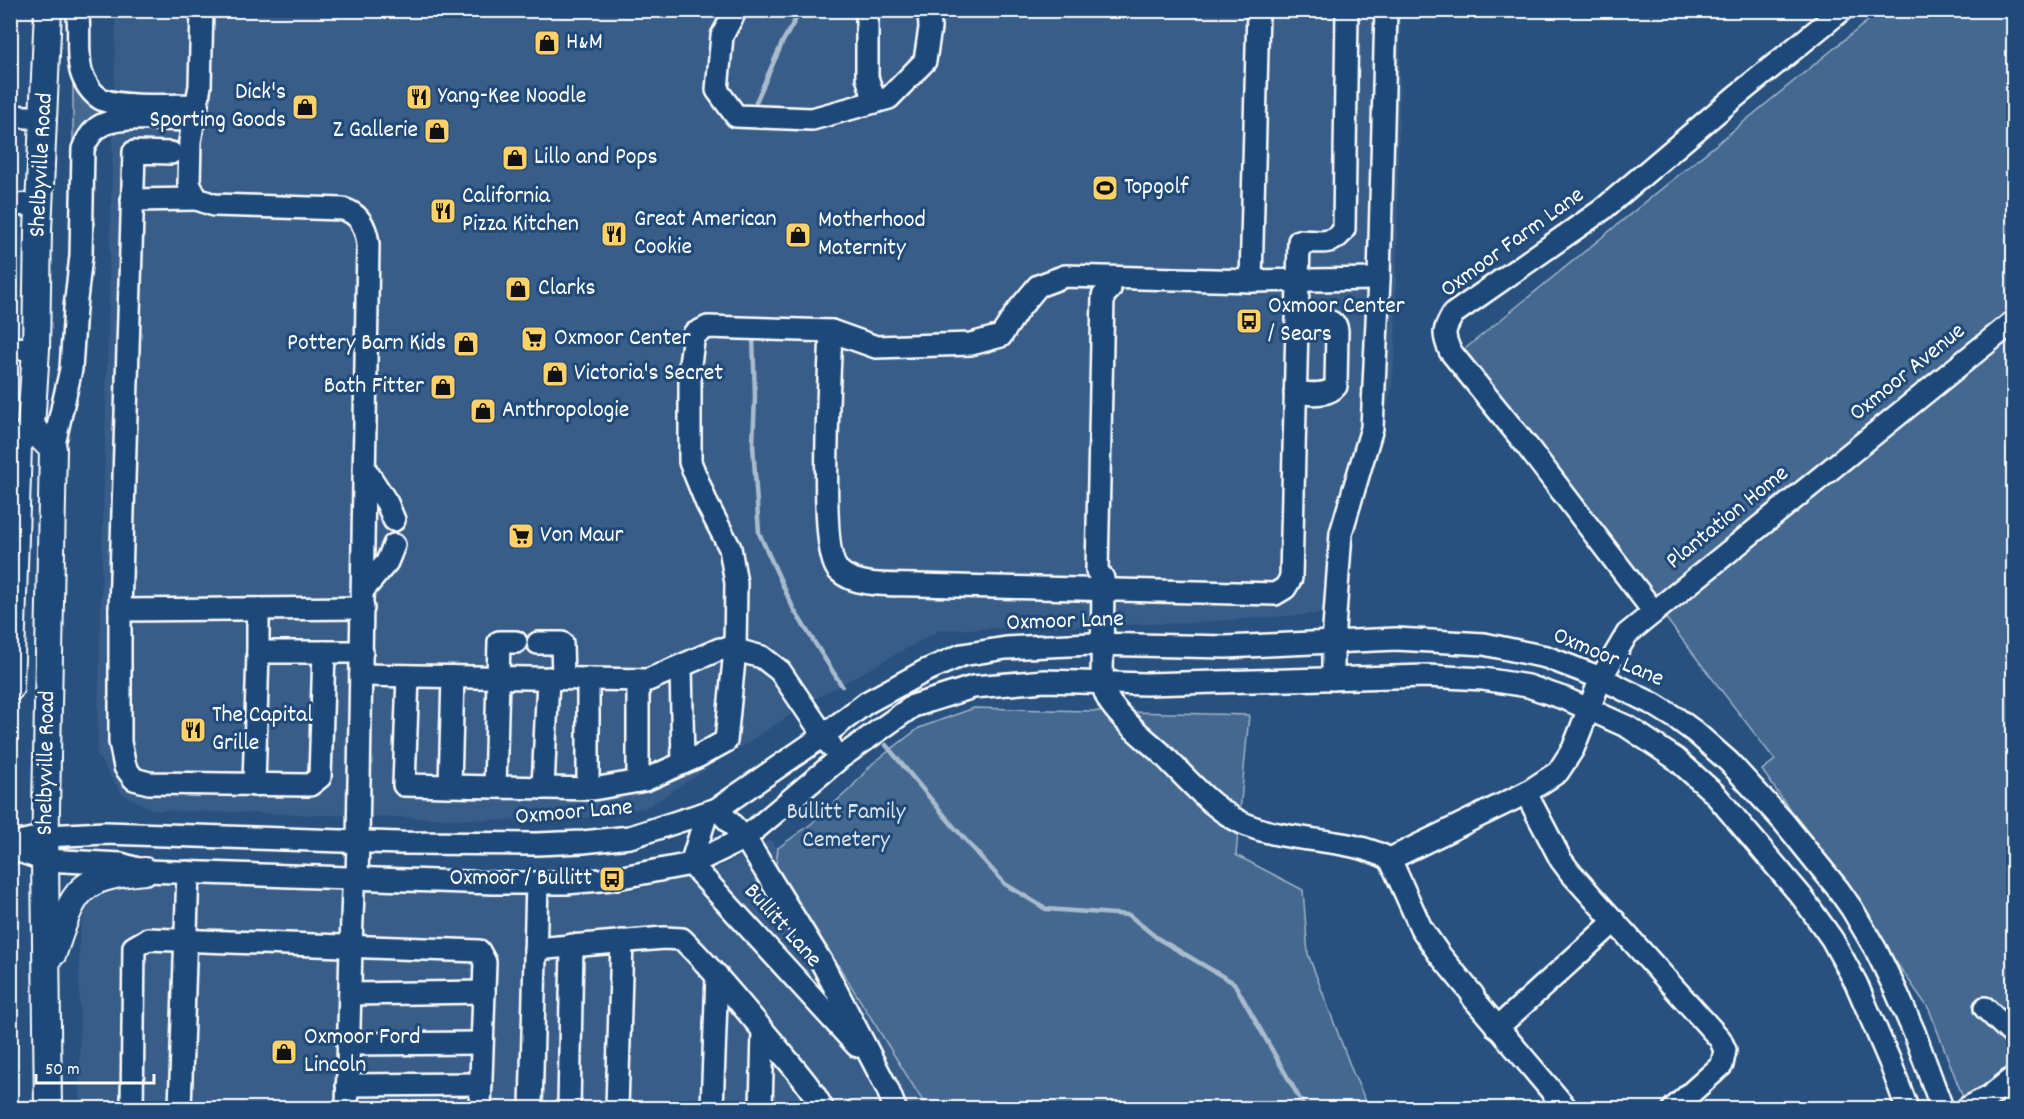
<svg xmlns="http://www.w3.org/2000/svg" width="2024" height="1119" font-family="Dekko,sans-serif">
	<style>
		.built { fill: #375d88 }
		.green { fill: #446890; stroke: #a2b4c8; stroke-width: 1.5 }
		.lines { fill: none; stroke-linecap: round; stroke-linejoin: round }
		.stream { stroke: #aabbcd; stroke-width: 4.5 }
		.minor-casing { stroke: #fff; stroke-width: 26 }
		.major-casing { stroke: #fff; stroke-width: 30 }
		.minor { stroke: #1f4a7a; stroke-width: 21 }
		.major { stroke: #1f4a7a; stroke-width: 26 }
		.labels { text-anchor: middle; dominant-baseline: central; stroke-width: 6; stroke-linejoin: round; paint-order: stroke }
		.poi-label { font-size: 24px; fill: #fff; stroke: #1f4a7a; text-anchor: start }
		.street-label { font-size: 24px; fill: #fff; stroke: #1f4a7a }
		.park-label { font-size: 24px; fill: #dae1e9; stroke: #1f4a7a }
	</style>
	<rect width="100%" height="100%" fill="#28517f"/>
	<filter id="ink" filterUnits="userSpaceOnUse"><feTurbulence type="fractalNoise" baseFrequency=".0167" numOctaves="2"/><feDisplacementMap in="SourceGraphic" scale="12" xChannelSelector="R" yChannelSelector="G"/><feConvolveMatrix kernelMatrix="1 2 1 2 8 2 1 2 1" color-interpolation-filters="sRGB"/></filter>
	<g filter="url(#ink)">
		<g class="built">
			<path d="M116,11H1401L1395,352L1392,389L1361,497L1342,612L1189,623L940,630L815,699L646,808L558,822L153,810L121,793L97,755Z"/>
			<path d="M770,840L778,848L776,865L927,1108H80L79,936L88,897L120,884L634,890L724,865Z"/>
		</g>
		<g class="green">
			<path d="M1880,11H2013V1103L2009,1097L1991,1108H1967L1929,1009L1762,770L1775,760L1461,352Z"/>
			<path d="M73,62L119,109L73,162Z"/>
			<path d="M974,708L1249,715L1236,855L1303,890L1308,954L1353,1073L1369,1108H927L776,865L778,848L811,824L850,789L872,764L919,728Z"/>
		</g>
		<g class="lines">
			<g class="stream">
				<path d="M756,102L783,41L801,10"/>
				<path d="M753,337L755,396L753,445L759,533L794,610L842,686"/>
				<path d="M886,745L954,827L1005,884L1046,909L1129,915L1157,938L1234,983L1305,1108"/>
			</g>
			<g class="minor-casing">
				<g id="minor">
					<path d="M77,10C81,30 76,51 81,71C84,82 92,95 103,100C124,108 173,105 197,105"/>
					<path d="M202,10L200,86L190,141L189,184L197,199L214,205L343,209C360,214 366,227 368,244L358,841L357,878L353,891L351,946L347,1108"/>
					<path d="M736,10L722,36L717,90L736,116L812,119L889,98L925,61L930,28L929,10"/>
					<path d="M867,10V77L875,102"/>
					<path d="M10,116L44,118"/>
					<path d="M171,153L134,152L120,610V742L125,767L134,779L149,783L310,785L320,777L324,652"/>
					<path d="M132,200L197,199"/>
					<path d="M10,205L40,204"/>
					<path d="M1251,281L1258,10"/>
					<path d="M1110,289L1103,296L1097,571L1103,578L1102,683C1104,690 1106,697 1111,704C1124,722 1143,737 1160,752C1187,778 1215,814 1252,827C1296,843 1348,837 1390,859L1526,793L1558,772L1573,749L1601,678L1627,634L2014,321"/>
					<path d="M831,331C830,369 818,549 838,570C856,588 894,584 918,585L1275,594L1285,588L1291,578L1299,241C1317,241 1334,247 1344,229L1347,10"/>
					<path d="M10,348L36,349"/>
					<path d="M1295,393C1309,393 1327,397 1336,386L1337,331L1336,326L1331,322H1297"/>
					<path d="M53,449L71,369L75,308L81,256L83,149C87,139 94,128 104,124C124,115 171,120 194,120"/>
					<path d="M365,469L387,503L394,520"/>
					<path d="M364,589L387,562L394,545"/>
					<path d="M120,610L363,608"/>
					<path d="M1654,612L1527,446L1450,351C1442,333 1444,330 1453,314L1602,210L1735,97L1842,10"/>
					<path d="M538,643H562L563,678"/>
					<path d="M258,652V609"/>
					<path d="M681,666L683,763"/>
					<path d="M361,675L648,680L720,649L740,651L762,657L780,671L831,746"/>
					<path d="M408,676L404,785L593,789L645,780L697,757L726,741L735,650L736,583L730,548L707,504L690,462V364L694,334L708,327L831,331L876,347L971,344L1001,336L1018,310L1038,286L1065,276L1251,281L1379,279"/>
					<path d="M1333,679V642L1341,533L1372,428L1379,279L1386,10"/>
					<path d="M638,680V781"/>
					<path d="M254,785L258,652H362"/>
					<path d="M450,786L453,677"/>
					<path d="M495,787L499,642H516"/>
					<path d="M543,788L548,678"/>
					<path d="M588,789V679"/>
					<path d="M1526,793L1561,860L1570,872L1720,1039L1725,1050L1722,1065L1674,1108"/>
					<path d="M717,809L745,838L822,963L887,1088L895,1108"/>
					<path d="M707,813L691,864L857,1046"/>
					<path d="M10,844L46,836L105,833L400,843L537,844L583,842L630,837L717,809L823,736L866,703L925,671L962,655L1006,648L1092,644L1226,647L1396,639L1484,644L1546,657L1601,678L1655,705L1676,718L1695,732L1729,762L1783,821L1838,889L1852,909L1876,950L1897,993L1914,1032L1942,1108"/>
					<path d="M10,848L45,860L121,864L145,871L493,883H566L612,879L691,864L745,838L840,758L913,706L973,687L1045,681L1146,684L1427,676L1483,679L1528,686L1566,699L1628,727L1676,759L1714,793L1802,897L1832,939L1856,983L1890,1062L1907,1108"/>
					<path d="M1390,859L1421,928L1439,954L1473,995"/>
					<path d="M535,949L664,938L682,939C715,971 743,1007 772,1041C789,1063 810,1084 822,1108"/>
					<path d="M350,994L484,992"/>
					<path d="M1473,998L1566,1108"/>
					<path d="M1985,1008L2014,1036"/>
					<path d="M1497,1028L1615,921"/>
					<path d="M348,1044L482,1043"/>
					<path d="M347,1085L481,1084"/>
					<path d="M132,1108L134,947L148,939L479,951L485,962L480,1108"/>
					<path d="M180,1108L188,872"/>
					<path d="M531,1108L537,883"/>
					<path d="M569,1108L572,945"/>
					<path d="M617,1108L622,941"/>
					<path d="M712,1108L717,975"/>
					<path d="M761,1108L763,1032"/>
					<path d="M1967,1108L1990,1096L2014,1077"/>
				</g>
			</g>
			<g class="major-casing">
				<g id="major">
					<path d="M31,427L53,449L45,860L48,1108"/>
					<path d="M10,688L18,445L31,427L36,349L38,230L48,10"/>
					<path d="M53,953C74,892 75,877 145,871"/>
				</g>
			</g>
			<use href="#minor" class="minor"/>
			<use href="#major" class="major"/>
		</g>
	</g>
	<defs>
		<g id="shop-square" transform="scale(1.35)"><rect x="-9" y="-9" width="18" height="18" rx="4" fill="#ffd166" stroke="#1f4a7a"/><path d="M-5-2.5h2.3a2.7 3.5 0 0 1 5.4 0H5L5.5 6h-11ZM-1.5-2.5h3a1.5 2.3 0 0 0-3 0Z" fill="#111"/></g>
		<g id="restaurant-square" transform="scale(1.35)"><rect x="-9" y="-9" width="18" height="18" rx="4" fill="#ffd166" stroke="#1f4a7a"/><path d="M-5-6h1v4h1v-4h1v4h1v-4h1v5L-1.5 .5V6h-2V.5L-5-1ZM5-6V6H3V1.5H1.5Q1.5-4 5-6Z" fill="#111"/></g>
		<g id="stadium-square" transform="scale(1.35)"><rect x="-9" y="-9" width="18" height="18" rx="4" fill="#ffd166" stroke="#1f4a7a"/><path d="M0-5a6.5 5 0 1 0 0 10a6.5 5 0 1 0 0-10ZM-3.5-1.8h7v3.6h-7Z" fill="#111"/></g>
		<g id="bus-square" transform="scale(1.35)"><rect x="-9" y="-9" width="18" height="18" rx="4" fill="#ffd166" stroke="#1f4a7a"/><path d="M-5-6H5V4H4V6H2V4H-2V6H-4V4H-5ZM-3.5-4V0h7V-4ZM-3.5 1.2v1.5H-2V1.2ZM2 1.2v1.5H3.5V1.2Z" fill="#111"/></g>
		<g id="supermarket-square" transform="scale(1.35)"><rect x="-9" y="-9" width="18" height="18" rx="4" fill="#ffd166" stroke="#1f4a7a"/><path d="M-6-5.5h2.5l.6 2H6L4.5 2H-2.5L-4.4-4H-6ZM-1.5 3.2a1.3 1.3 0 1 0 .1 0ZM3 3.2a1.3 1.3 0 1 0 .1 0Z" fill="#111"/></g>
	</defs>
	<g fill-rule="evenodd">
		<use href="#shop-square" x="547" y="43"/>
		<use href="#restaurant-square" x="419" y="97"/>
		<use href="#shop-square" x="305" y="107"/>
		<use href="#shop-square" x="437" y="131"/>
		<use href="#shop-square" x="515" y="158"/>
		<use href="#stadium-square" x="1105" y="188"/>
		<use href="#restaurant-square" x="443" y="211"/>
		<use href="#restaurant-square" x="614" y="234"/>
		<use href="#shop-square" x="798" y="235"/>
		<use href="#shop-square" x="518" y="289"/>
		<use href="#bus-square" x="1249" y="321"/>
		<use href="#supermarket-square" x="534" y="339"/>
		<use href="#shop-square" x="466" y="344"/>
		<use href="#shop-square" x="555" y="374"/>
		<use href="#shop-square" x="443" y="387"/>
		<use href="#shop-square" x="483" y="411"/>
		<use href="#supermarket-square" x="521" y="536"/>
		<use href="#restaurant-square" x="193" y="730"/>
		<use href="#bus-square" x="612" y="879"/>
		<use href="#shop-square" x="284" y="1052"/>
	</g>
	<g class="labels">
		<g class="poi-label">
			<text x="566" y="43">H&amp;M</text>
			<text x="286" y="93" text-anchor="end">Dick's<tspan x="286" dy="28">Sporting Goods</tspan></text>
			<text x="438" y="97">Yang-Kee Noodle</text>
			<text x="418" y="131" text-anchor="end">Z Gallerie</text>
			<text x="534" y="158">Lillo and Pops</text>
			<text x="1124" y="188">Topgolf</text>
			<text x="462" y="197">California<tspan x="462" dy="28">Pizza Kitchen</tspan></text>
			<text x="634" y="220">Great American<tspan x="634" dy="28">Cookie</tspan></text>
			<text x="818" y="221">Motherhood<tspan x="818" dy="28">Maternity</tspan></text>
			<text x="538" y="289">Clarks</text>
			<text x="1268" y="307">Oxmoor Center<tspan x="1268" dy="28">/ Sears</tspan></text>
			<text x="554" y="339">Oxmoor Center</text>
			<text x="446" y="344" text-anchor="end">Pottery Barn Kids</text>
			<text x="574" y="374">Victoria's Secret</text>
			<text x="424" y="387" text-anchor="end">Bath Fitter</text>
			<text x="502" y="411">Anthropologie</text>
			<text x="540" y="536">Von Maur</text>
			<text x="212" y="716">The Capital<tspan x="212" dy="28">Grille</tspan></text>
			<text x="592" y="879" text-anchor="end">Oxmoor / Bullitt</text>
			<text x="304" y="1038">Oxmoor Ford<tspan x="304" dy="28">Lincoln</tspan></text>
		</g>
		<g class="street-label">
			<text transform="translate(42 165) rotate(-87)">Shelbyville Road</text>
			<text transform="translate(1513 243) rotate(-36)">Oxmoor Farm Lane</text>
			<text transform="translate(1908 373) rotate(-39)">Oxmoor Avenue</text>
			<text transform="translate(1728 518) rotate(-39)">Plantation Home</text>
			<text transform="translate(1065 622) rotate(-2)">Oxmoor Lane</text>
			<text transform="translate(1608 658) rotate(23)">Oxmoor Lane</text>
			<text transform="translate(47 763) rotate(-89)">Shelbyville Road</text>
			<text transform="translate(574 813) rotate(-5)">Oxmoor Lane</text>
			<text transform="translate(782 926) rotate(48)">Bullitt Lane</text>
		</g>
		<g class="park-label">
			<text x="846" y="813">Bullitt Family<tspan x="846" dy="28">Cemetery</tspan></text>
		</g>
	</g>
	<rect width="2024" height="1119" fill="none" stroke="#1f4a7a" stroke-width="36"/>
	<rect x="18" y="18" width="1988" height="1083" fill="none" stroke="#fff" stroke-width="2" filter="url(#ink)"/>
	<path d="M36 1074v9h118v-9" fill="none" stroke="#ffffff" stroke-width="3"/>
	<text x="45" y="1074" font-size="18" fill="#ffffff" stroke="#1f4a7a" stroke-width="4.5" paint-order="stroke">50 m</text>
</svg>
